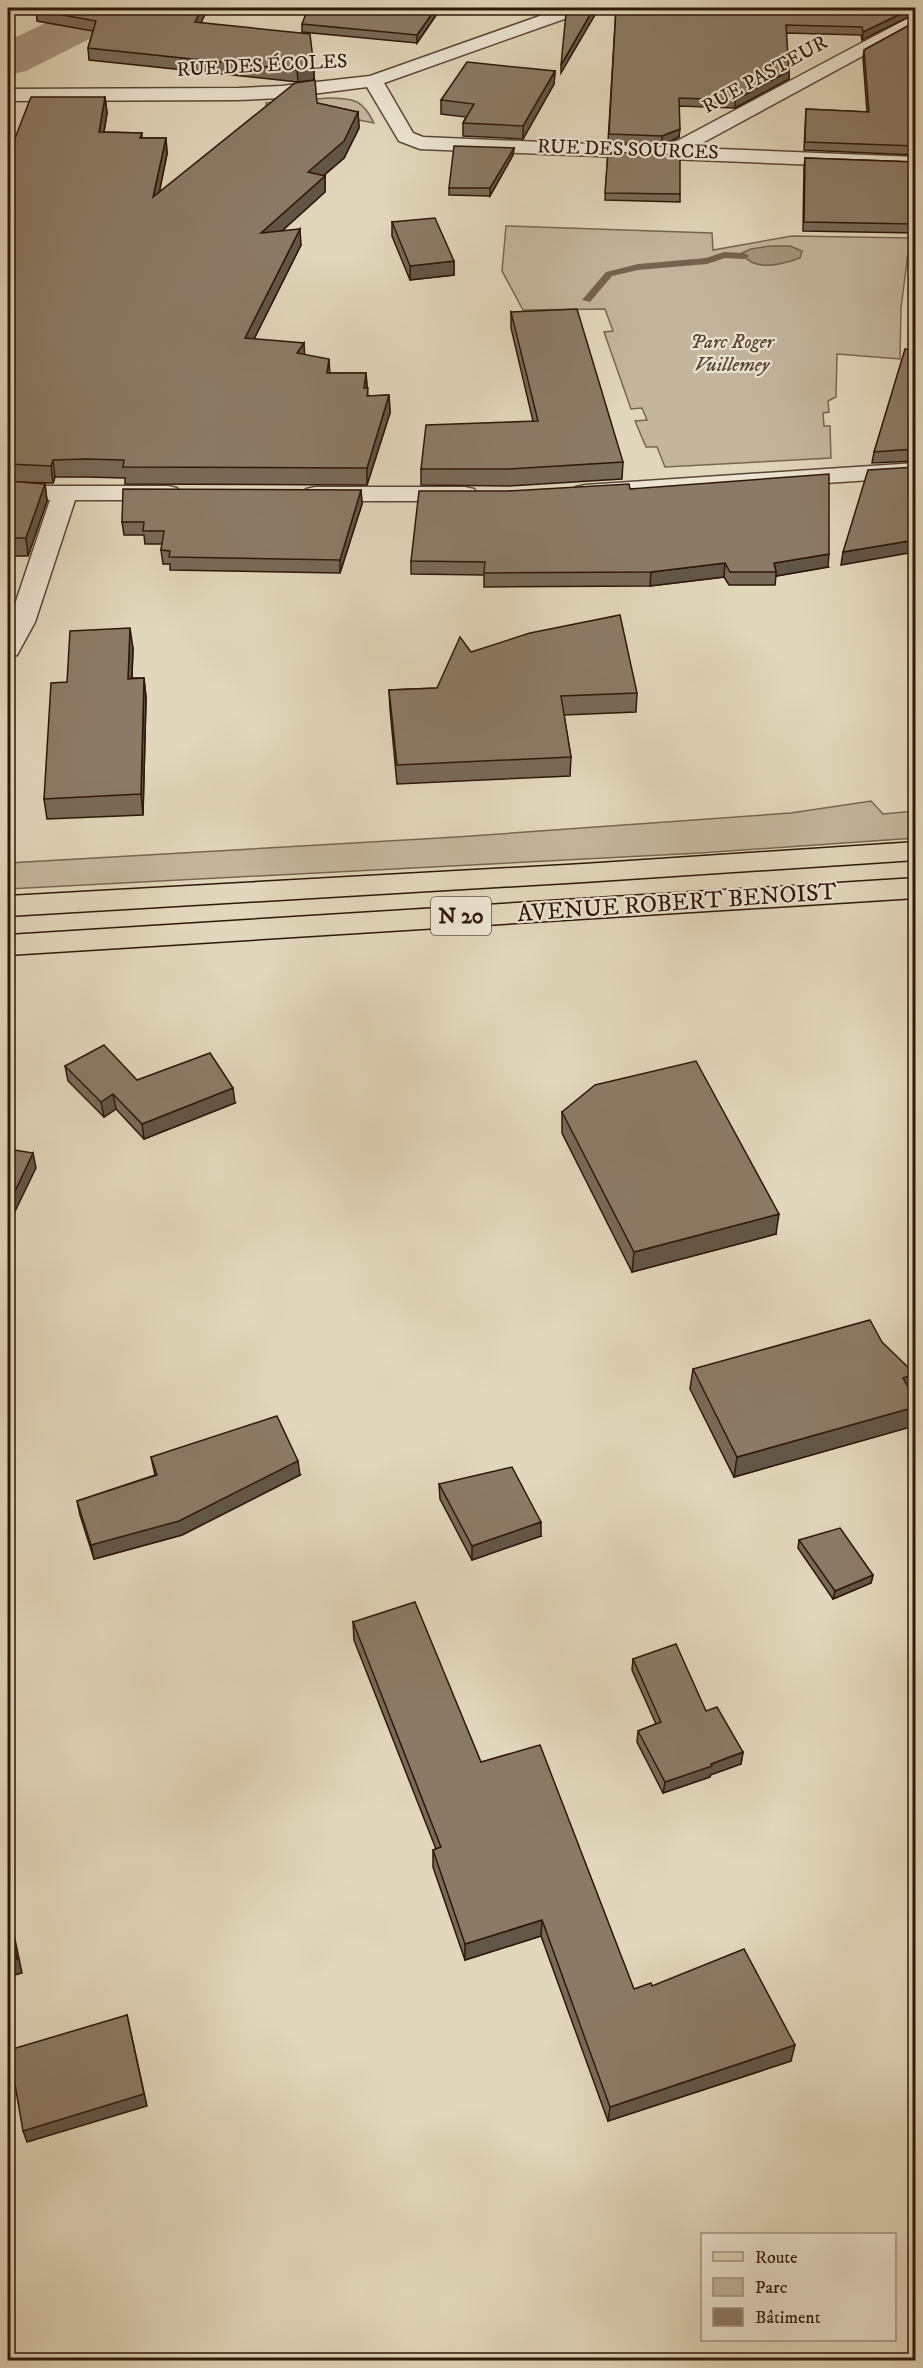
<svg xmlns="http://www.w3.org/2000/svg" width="923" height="2368" font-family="'IM FELL DW Pica',serif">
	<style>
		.green { fill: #c3b69d; stroke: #786653; stroke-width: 1.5 }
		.water { fill: #a4967e; stroke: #75634f; stroke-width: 1.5 }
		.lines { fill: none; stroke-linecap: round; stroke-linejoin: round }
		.stream { fill: #75634f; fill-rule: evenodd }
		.river { fill: #a4967e; fill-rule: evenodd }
		.minor-casing { stroke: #5b4736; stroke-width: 3 }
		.major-casing { stroke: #2e1709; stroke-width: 3 }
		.minor { fill: #ece5d3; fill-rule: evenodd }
		.major { fill: #e1d7bb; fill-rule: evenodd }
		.wall { fill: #786a58; stroke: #2e1709; stroke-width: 1.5 }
		.shaded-wall { fill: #615647; stroke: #2e1709; stroke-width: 1.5 }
		.building { fill: #8b7b66; stroke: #2e1709; stroke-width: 1.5 }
		.labels { text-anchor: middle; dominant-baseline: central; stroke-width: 4.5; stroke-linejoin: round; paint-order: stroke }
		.far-street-label { font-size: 20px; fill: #2e1709; stroke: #ece5d3 }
		.far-park-label { font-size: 20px; font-style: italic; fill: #5b4735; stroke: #ece5d3 }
		.shield { fill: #ece5d3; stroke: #675546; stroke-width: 1.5 }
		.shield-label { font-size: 22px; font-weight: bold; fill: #2e1709 }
		.street-label { font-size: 24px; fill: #2e1709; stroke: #ece5d3 }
	</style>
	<rect width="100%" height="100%" fill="#e1d7bb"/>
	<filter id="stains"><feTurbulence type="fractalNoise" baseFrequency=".00333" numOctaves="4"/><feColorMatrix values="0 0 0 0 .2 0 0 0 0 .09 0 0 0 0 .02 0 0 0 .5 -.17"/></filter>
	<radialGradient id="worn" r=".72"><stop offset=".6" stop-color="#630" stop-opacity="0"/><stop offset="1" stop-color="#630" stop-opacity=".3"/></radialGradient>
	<g class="green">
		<path d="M329,98C355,99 362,99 374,123L286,106H266V103Z"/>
		<path d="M506,226L712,233L713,250L792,236L910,238L901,308L900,359L837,354L836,397L828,401L829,412L823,413L824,426H830L831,458L665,467L657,447H646L635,421L647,420L642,408L631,409L604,332L613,331L605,309L523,310L502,271Z"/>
		<path d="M871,801L883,814L915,811V838L700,853L8,889V863L457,837L791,813Z"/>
	</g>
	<path class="water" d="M770,246H790L802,251L800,258C783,264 754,273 742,253L751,249Z"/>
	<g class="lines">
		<path class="stream" d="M724,252L744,253L749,256L744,259L725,258L707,264L638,270L612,276L590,302L582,300L606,272L638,264L706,258Z"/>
		<path class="river" d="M77,8H133L123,22L26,71L8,75V41Z"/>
		<g class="minor-casing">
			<g id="minor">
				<path d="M562,8H587L584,12L384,83L413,133L423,137L662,147L679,140L916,14V27L693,148L916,157V169L420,149L399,141L367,87L281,98L238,100L8,101V89L238,88L281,86L370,76Z"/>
				<path d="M916,463V477L585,499L576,497L573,492L576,487L585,485Z"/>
				<path d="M8,483L41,486H168L177,488L180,493L177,498L168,500H75L35,622L17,655L8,657V625L50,500L8,497Z"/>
				<path d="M315,487H465L474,489L477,494L474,499L465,501H315L306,499L303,494L306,489Z"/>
			</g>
		</g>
		<g class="major-casing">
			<g id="major">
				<path d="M916,842V860L584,882L8,916V896L584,864Z"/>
				<path d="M916,878V898L8,955V935Z"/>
			</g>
		</g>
		<use href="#minor" class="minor"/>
		<use href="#major" class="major"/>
	</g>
	<g class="wall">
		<path d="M39,8H208L201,22L314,68V80L298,82L89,60L88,48L93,31L37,21L36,10Z"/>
		<path d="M441,8L417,43L302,32V24Z"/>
		<path d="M616,8H915L862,40L861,35L786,33L789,79L735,108L679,106V137L662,145L608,142Z"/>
		<path d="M915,22V155L804,150L806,109L867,112L863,58L864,50Z"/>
		<path d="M555,71L554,84L523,139L463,136V123L466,117L441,114V100Z"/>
		<path d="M105,97L107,113L104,132L142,133V138H166L167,154L159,192L317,103L358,112L359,128L344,158L323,176H325V192L283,230L301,245L254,339L305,355L330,373H366L368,396L389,395L390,413L367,485L125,484V478L87,477H55L53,483L13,482L45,484L47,501L28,556H11L8,565V151H10Z"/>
		<path d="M514,148L513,155L490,196L449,195V188Z"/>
		<path d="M608,152L680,194V202L605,200Z"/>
		<path d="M805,158L915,162V233L803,231L804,167Z"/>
		<path d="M392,222L454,261V275L410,280L392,236Z"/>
		<path d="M511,312L623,462L622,479L509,486L421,485V469L533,421L511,328Z"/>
		<path d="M915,350V461L872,463L874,452Z"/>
		<path d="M630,489L828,567L776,576L775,585H729L724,577L650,586L484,587V575L411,574V561L509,491Z"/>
		<path d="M361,490L362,504L340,573L170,570V564H163L161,550L162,544H145L144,535H124L122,522Z"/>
		<path d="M133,648L132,678H144L146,698L143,815L47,819L44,799L67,682Z"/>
		<path d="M471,652L637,693L636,712L564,715L571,757L570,776L397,784L390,709L389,690L437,688Z"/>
		<path d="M915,1058V1083L909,1072L912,1059Z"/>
		<path d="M65,1066L137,1080L235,1103L144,1139L116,1109L104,1117L68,1081Z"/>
		<path d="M562,1112L776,1234L632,1272L562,1133Z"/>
		<path d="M693,1369L911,1392L914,1426L734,1477L690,1389Z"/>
		<path d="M151,1457L300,1475L182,1535L94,1559L80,1515L77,1501L155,1475Z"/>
		<path d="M439,1484L541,1536L472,1560L440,1499Z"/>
		<path d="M799,1540L873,1575L871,1583L833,1599L798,1548Z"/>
		<path d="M353,1622L481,1762L634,1989L652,1986L791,2061L608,2121L541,1936L465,1960L433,1867V1850L436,1849L354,1640Z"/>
		<path d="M633,1659L706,1711L743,1752L741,1764L710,1775V1777L663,1793L637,1742L638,1731L656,1724L632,1670Z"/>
	</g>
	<g class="shaded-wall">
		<path d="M202,8H208L196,33L195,22Z"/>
		<path d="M436,8H441L417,43V35Z"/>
		<path d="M594,8H599L561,73V65Z"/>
		<path d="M913,8H915V14L862,40L863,32Z"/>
		<path d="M314,68V80L298,82L297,70Z"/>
		<path d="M555,71L554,84L523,139V126Z"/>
		<path d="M789,71V79L735,108V100Z"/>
		<path d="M105,97L107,113L101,149L99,132Z"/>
		<path d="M358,112L359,128L344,158L308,189V172Z"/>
		<path d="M680,129L679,137L662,145V136Z"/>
		<path d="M166,138L167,154L155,214L153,197Z"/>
		<path d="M514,148L513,155L490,196V188Z"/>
		<path d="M325,176V192L262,249L261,233Z"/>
		<path d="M300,229L301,245L246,355L245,338Z"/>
		<path d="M454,261V275L410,280V266Z"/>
		<path d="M304,343L305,360L297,353Z"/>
		<path d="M329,359L330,376L327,373Z"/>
		<path d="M366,373L367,390L364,388Z"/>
		<path d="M389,395L390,413L367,485V468Z"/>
		<path d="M53,460L55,477L53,483L51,466Z"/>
		<path d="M45,484L47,501L28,556L26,538Z"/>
		<path d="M361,490L362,504L340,573V560Z"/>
		<path d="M8,538L11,556L8,565Z"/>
		<path d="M915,540L914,552L841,565L843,552Z"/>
		<path d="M829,554L828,567L776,576V572L774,563Z"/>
		<path d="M725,563L724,577L650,586L651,572Z"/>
		<path d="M130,628L133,648L131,699L128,679Z"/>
		<path d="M144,678L146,698L143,815L141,794Z"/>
		<path d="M233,1088L235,1103L144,1139L142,1124Z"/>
		<path d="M113,1094L116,1109L104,1117L101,1102Z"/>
		<path d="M33,1153L36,1168L8,1226V1206Z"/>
		<path d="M779,1214L776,1234L632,1272L634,1252Z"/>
		<path d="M915,1374L910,1394L903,1378Z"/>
		<path d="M915,1407V1418L914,1426L734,1477L737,1457Z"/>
		<path d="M298,1461L300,1475L182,1535L94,1559L91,1545Z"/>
		<path d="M541,1522V1536L472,1560V1546Z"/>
		<path d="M873,1575L871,1583L833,1599L835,1591Z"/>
		<path d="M743,1752L741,1764L710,1775V1777L663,1793L665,1782Z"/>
		<path d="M8,1906L22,1973L8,1977Z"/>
		<path d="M542,1920L541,1936L465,1960V1944Z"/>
		<path d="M127,2015L147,2106L27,2142L23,2131Z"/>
		<path d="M795,2045L791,2061L608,2121L610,2107Z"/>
	</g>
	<g class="building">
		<path d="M39,8H202L195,22L310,34L314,68L297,70L88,48L96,21L36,10Z"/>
		<path d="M308,8H436L417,35L302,24Z"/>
		<path d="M581,8H594L561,65L566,13Z"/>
		<path d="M616,8H913L863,32L862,27L786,25L789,71L735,100L679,98L680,129L662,136L609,134Z"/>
		<path d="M915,22V146L805,142L806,109L869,112L864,50Z"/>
		<path d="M467,62L555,71L523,126L463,123L474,104L441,100Z"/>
		<path d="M315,80L317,103L358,112L344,141L308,172L325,176L261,233L300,229L245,338L304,343L297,353L329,359L327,373H366L364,388H368L367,396L389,395L367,468L123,467L124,460L85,459L53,460L51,466L8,464V151H10L31,97H105L99,132L142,133L140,138H166L153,197L295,83Z"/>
		<path d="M454,146L514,148L490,188H449Z"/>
		<path d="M608,152L680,155V194L605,193Z"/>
		<path d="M805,158L915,162V224L804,222Z"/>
		<path d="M435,218L454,261L410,266L392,222Z"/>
		<path d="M577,309L623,462L509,469H421L426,425L538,421L511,312Z"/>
		<path d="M905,349L915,350V449L874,452Z"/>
		<path d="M915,467V540L843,552L868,470Z"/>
		<path d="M829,474V554L774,563L776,572H730L725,563L651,572L484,573L485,562L411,561L419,491H509L629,484L630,489Z"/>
		<path d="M8,481L45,484L26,538H8Z"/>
		<path d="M123,489L361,490L340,560L169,557L170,551L161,550L164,531H143L144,522H122Z"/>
		<path d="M620,615L637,693L561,696L571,757L397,765L389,690L437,688L460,637L471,652L530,633Z"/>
		<path d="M130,628L128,679L144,678L141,794L44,799L51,683L67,682L70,631Z"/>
		<path d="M104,1045L137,1080L210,1053L233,1088L142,1124L113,1094L101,1102L65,1066Z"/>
		<path d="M915,1058V1065L912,1059Z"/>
		<path d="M696,1061L779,1214L634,1252L562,1112L595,1085Z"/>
		<path d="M8,1149L33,1153L8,1206Z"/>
		<path d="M870,1320L882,1342L915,1374L903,1378L915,1400V1407L737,1457L693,1369Z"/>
		<path d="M277,1416L298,1461L179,1521L91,1545L77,1501L157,1475L151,1457Z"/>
		<path d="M512,1467L541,1522L472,1546L439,1484Z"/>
		<path d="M840,1528L873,1575L835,1591L799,1540Z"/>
		<path d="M415,1602L481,1762L540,1745L634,1989L651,1983L652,1986L744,1949L795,2045L610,2107L542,1920L465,1944L433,1850L441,1847L353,1622Z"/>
		<path d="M676,1644L706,1711L717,1707L743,1752L711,1764L712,1766L665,1782L638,1731L661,1722L633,1659Z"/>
		<path d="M8,1914L17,1959L8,1962Z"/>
		<path d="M127,2015L144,2094L23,2131L9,2050Z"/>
	</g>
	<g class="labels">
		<g class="far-street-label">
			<text transform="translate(262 66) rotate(-3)">RUE DES ÉCOLES</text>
			<text transform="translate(765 75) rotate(-29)">RUE PASTEUR</text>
			<text transform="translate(628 150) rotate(2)">RUE DES SOURCES</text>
		</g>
		<g class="far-park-label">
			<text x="732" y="342">Parc Roger<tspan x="732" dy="23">Vuillemey</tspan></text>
		</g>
		<rect class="shield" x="431" y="897" width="60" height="38" rx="4.5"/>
		<g class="shield-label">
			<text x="461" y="916">N 20</text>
		</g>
		<g class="street-label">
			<text transform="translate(677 903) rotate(-4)">AVENUE ROBERT BENOIST</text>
		</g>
	</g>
	<rect width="923" height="2368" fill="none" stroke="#e1d7bb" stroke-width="30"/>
	<rect x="9" y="9" width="905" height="2350" fill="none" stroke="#2e1709" stroke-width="3"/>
	<rect x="15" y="15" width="893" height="2338" fill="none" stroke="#2e1709" stroke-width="1.5"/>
	<rect x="701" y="2233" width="195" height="108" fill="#ece5d3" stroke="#a09382" stroke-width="1.5"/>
	<rect x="713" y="2252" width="30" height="9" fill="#e1d7bb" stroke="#a09382" stroke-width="1.5"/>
	<text x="755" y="2263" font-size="18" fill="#2e1709">Route</text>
	<rect x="713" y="2278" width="30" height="18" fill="#c3b69d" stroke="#a09382" stroke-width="1.5"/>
	<text x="755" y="2293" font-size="18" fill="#2e1709">Parc</text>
	<rect x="713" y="2308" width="30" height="18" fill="#8b7b66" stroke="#a09382" stroke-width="1.5"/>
	<text x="755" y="2323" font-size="18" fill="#2e1709">Bâtiment</text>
	<rect width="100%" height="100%" filter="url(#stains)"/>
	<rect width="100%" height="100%" fill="url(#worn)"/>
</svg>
